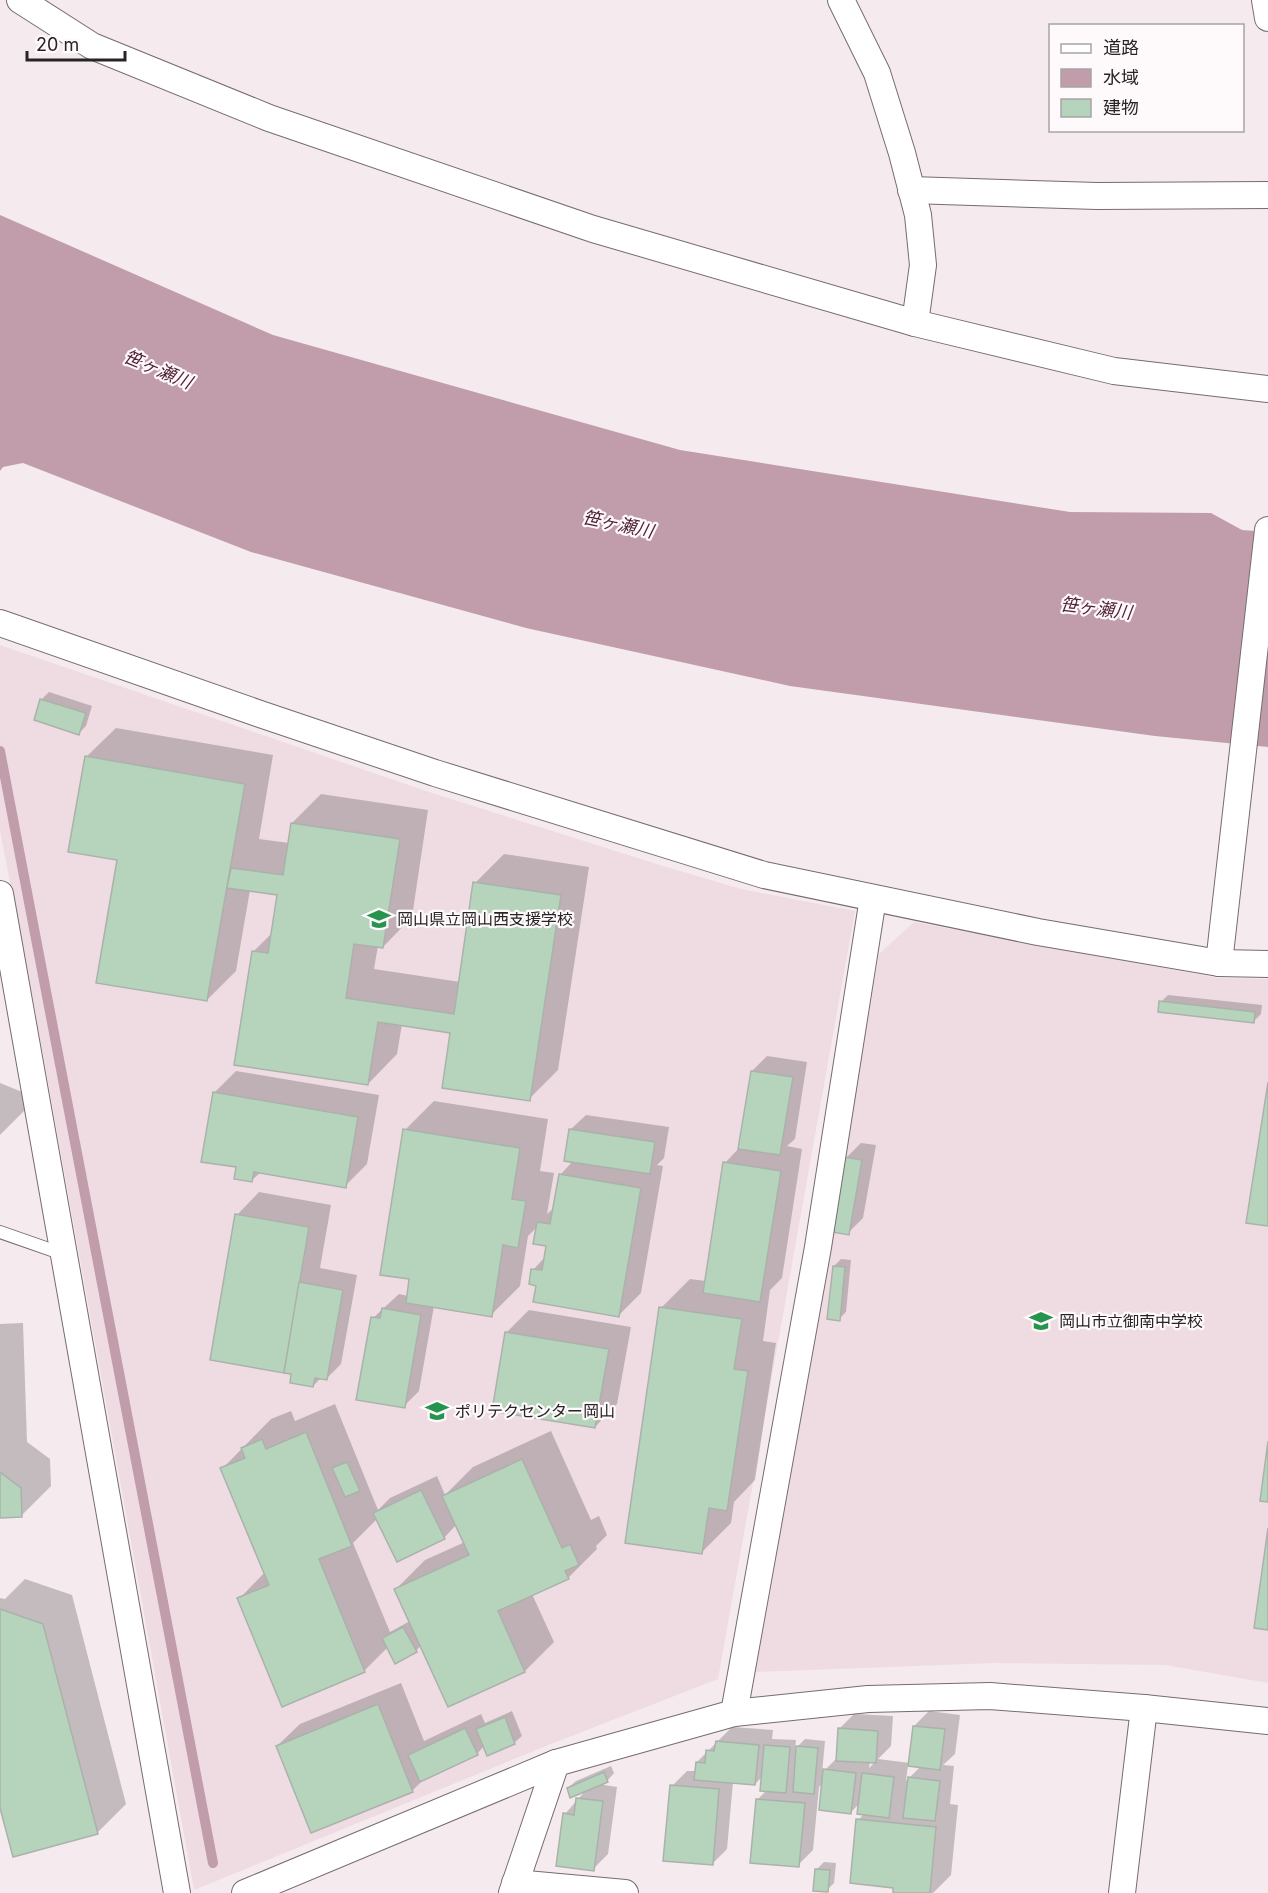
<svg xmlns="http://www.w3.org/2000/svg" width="1268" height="1893" font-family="Inter,'Noto Sans JP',sans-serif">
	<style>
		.built { fill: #efdce3 }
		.water { fill: #c19dab }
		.shadow { fill: #0003; fill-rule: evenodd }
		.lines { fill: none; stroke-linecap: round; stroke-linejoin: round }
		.stream { stroke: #c19dab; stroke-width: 10 }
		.building { fill: #b6d4bb; stroke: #aab2ab; stroke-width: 1.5 }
		.lane-casing { stroke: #766c70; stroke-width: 14 }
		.street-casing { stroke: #766c70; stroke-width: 28 }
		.lane { stroke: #fff; stroke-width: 12 }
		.street { stroke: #fff; stroke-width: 26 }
		.labels { text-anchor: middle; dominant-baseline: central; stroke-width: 4.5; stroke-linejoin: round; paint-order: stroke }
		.poi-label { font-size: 16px; fill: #282425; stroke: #fef9fb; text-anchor: start }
		.water-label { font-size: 18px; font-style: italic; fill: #4e1f36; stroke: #fef9fb }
	</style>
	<rect width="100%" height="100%" fill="#f5eaee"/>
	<g class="built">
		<path d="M0,645L429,792L660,865L741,889L855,911L718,1679L546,1746L194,1890L35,1010L0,831Z"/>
		<path d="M914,922L1218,978L1268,979V1683L1165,1665L994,1663L754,1672L879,954Z"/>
	</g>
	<path class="water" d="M0,215L273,335L680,450L1070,512L1211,513L1242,530L1268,532V747L1155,736L790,686L526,628L251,552L23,463L3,467L0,471Z"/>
	<g class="shadow">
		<path d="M49,692L92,706L86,726L79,733L36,719L42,699Z"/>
		<path d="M116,728L273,755L259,839L289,843L292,823L321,794L428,810L412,917L383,947L378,946L374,969L460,982L475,883L504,854L589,867L558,1070L529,1099L452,1032L402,1024L397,1054L368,1084L253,952L273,932L278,894L250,890L236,971L207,1000L119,859L86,757Z"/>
		<path d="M1168,995L1262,1005L1261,1014L1254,1021L1161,1002Z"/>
		<path d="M767,1056L807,1062L795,1139L787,1146L802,1149L782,1278L770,1290L763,1341L776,1343L755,1480L734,1502L731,1523L702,1552L661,1308L690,1279L706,1281L725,1163L740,1147L752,1071Z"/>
		<path d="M236,1071L379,1095L367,1164L345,1186L261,1172L252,1180L238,1166L214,1093Z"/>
		<path d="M0,1083L32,1096L28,1107L0,1135Z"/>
		<path d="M434,1101L548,1119L540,1171L554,1173L547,1214L555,1207L560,1175L573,1161L571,1129L586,1115L669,1127L664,1158L657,1165L663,1166L641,1293L619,1315L538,1284L533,1270L545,1257L547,1245L538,1226L528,1236L520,1286L491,1315L434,1306L419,1391L404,1406L373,1318L399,1294L408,1296L411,1278L405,1130Z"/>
		<path d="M861,1143L876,1145L863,1218L848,1233L846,1158Z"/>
		<path d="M259,1192L331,1205L320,1268L357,1275L341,1364L326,1379L321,1378L313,1386L292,1373L237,1215Z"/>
		<path d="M841,1259L851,1260L846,1312L839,1319L834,1266Z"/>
		<path d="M529,1310L631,1327L617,1404L595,1427L506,1333Z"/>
		<path d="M23,1323L27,1442L50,1459L51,1486L22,1515L0,1516V1324Z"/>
		<path d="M335,1404L378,1510L390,1498L437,1476L445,1495L473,1467L551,1431L591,1520L599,1516L607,1535L596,1546L597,1549L568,1578L532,1594L554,1642L525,1671L448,1705L421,1645L416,1651L388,1647L364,1671L239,1599L265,1572L222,1469L271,1419L291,1411L295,1421ZM378,1518L444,1538L457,1524L465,1542L425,1560L396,1589L410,1621L390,1632L353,1543Z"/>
		<path d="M25,1579L72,1595L126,1804L97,1833L0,1802V1598L5,1599Z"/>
		<path d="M401,1683L424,1741L481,1714L485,1723L512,1711L522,1736L514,1743L487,1754L484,1746L477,1754L424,1779L412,1791L277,1746L300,1724Z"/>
		<path d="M929,1711L960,1715L955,1754L943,1765L954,1766L950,1804L958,1805L951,1875L933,1893H895V1886L858,1820L864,1814L860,1803L851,1812L823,1783L819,1787L813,1850L798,1865L757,1800L767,1790L763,1776L755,1784L733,1782L727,1849L712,1864L672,1786L687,1771H696L697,1762L732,1727L773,1730L772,1739L796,1740L795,1749L805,1739L825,1741L822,1773L837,1758L839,1729L854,1714L893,1716L891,1746L878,1759L910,1763L914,1726ZM870,1761H876L869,1768ZM908,1765L921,1766L906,1781Z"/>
		<path d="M611,1766L614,1773L607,1781L598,1784L617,1787L608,1854L593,1869L565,1814L587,1789L568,1788L576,1781Z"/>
		<path d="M824,1862L836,1863L834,1883L827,1890L816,1870Z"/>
	</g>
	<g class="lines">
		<path class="stream" d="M0,751L213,1863"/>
	</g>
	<g class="building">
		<path d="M40,699L86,713L79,735L34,720Z"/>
		<path d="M85,756L245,784L207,1001L96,983L117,860L68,852Z"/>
		<path d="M291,823L400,839L383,948L354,944L346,998L454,1014L473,882L561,895L530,1101L442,1088L450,1033L378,1022L368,1085L234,1065L252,951L268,953L277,895L227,888L231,868L283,875Z"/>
		<path d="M1159,1001L1255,1012L1254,1023L1158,1012Z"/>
		<path d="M751,1071L793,1077L780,1155L738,1149Z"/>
		<path d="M1268,1082V1226L1246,1223Z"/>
		<path d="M213,1092L358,1117L346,1188L254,1172L252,1182L234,1179L236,1167L201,1162Z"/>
		<path d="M403,1129L520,1148L512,1199L526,1201L518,1248L503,1245L492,1317L406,1303L409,1279L380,1275Z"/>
		<path d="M569,1129L655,1142L650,1174L564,1161Z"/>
		<path d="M845,1157L862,1160L849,1235L832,1232Z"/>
		<path d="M723,1162L781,1171L760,1302L703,1293Z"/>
		<path d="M559,1174L641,1188L619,1317L533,1302L536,1286L529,1284L531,1269L542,1270L546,1246L533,1244L537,1222L550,1224Z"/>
		<path d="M235,1214L309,1227L284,1373L210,1360Z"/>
		<path d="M833,1266L845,1267L840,1321L827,1319Z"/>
		<path d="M299,1282L343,1290L327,1380L315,1378L313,1387L290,1383L291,1374L284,1373Z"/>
		<path d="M659,1307L742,1319L734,1369L748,1371L727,1511L709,1508L702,1554L625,1543Z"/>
		<path d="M382,1308L421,1315L405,1408L356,1400L371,1317L380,1318Z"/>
		<path d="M505,1332L609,1349L595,1428L492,1411Z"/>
		<path d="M306,1432L352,1546L319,1559L365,1672L282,1707L237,1598L269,1585L220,1468L245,1458L241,1448L262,1439L266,1449Z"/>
		<path d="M1268,1441V1502L1260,1501Z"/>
		<path d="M522,1459L562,1548L570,1544L579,1565L565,1571L569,1579L498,1611L525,1672L448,1707L394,1589L469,1555L442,1496Z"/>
		<path d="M347,1462L360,1491L345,1497L332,1468Z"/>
		<path d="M0,1472L21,1488L22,1517L0,1518Z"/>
		<path d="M421,1490L445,1539L397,1562L373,1513Z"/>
		<path d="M1268,1528V1630L1254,1628Z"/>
		<path d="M0,1609L43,1624L98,1834L13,1857L0,1808Z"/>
		<path d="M403,1627L417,1652L395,1664L382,1638Z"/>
		<path d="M378,1704L413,1792L311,1833L276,1746Z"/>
		<path d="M505,1717L515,1744L487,1756L476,1729Z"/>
		<path d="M913,1726L945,1729L940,1770L908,1766Z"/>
		<path d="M465,1728L478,1755L420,1782L408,1755Z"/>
		<path d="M838,1728L878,1731L876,1763L836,1761Z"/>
		<path d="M716,1741L759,1745L755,1785L694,1780L696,1762L705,1763L706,1750L714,1751Z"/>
		<path d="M764,1745L790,1747L786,1793L760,1791Z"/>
		<path d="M796,1746L818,1748L814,1794L793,1792Z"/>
		<path d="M823,1769L856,1773L851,1814L819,1810Z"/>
		<path d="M604,1772L608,1782L570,1798L567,1788Z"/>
		<path d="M862,1773L894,1777L889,1818L857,1814Z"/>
		<path d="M908,1777L940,1781L935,1821L903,1818Z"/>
		<path d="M670,1785L719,1789L713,1865L663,1861Z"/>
		<path d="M576,1798L603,1801L594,1871L556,1866L563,1813L574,1815Z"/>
		<path d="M756,1799L805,1803L799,1867L750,1863Z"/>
		<path d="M856,1819L936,1827L930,1893H893V1888L850,1883Z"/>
		<path d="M815,1869L830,1870L828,1892L813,1891Z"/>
	</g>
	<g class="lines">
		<g class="lane-casing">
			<path id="lane" d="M0,1232L63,1254"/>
		</g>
		<g class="street-casing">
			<g id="street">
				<path d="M20,0L92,46L269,118L593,229L915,323L1114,371L1268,389"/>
				<path d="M841,0L877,73L902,153L918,215L923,265L915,323"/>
				<path d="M1265,0L1268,18"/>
				<path d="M911,190L1097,196L1268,195"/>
				<path d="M0,623L260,714L435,773L764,875L1038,932L1219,963L1268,964"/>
				<path d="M0,894L177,1893"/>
				<path d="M1219,963L1268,530"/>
				<path d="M734,1713L818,1247L873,898"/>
				<path d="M515,1883L625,1893"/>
				<path d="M245,1893L556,1763L734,1713L868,1699L990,1696L1144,1708L1268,1721"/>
				<path d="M512,1893L556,1763"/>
				<path d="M1122,1893L1144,1708"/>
			</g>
		</g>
		<use href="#lane" class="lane"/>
		<use href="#street" class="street"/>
	</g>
	<defs>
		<g id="school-bare" transform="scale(1.8)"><path d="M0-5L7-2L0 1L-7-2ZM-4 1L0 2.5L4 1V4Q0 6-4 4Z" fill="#26944c" stroke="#fef9fb" stroke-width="2.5" paint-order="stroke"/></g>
	</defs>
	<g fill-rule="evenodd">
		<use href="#school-bare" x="379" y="919"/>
		<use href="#school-bare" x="1041" y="1321"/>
		<use href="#school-bare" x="437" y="1411"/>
	</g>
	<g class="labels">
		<g class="poi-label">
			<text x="397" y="919">岡山県立岡山西支援学校</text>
			<text x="1059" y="1321">岡山市立御南中学校</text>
			<text x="455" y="1411">ポリテクセンター岡山</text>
		</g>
		<g class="water-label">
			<text transform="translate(158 369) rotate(23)">笹ヶ瀬川</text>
			<text transform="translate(618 524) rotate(12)">笹ヶ瀬川</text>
			<text transform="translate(1096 608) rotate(7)">笹ヶ瀬川</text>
		</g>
	</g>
	<rect x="1049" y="24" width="195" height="108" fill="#fef9fb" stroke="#a8a4a5" stroke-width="1.5"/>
	<rect x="1061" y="44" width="30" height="9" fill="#ffffff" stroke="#a8a4a5" stroke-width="1.5"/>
	<text x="1103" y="54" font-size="18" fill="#282425">道路</text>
	<rect x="1061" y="69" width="30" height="18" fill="#c19dab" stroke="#a8a4a5" stroke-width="1.5"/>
	<text x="1103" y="84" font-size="18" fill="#282425">水域</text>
	<rect x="1061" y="99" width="30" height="18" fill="#b6d4bb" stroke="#a8a4a5" stroke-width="1.5"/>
	<text x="1103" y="114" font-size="18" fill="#282425">建物</text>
	<path d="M27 51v9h98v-9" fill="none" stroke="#282425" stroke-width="3"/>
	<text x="36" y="51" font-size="18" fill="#282425" stroke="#fef9fb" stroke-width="4.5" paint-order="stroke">20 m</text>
</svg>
